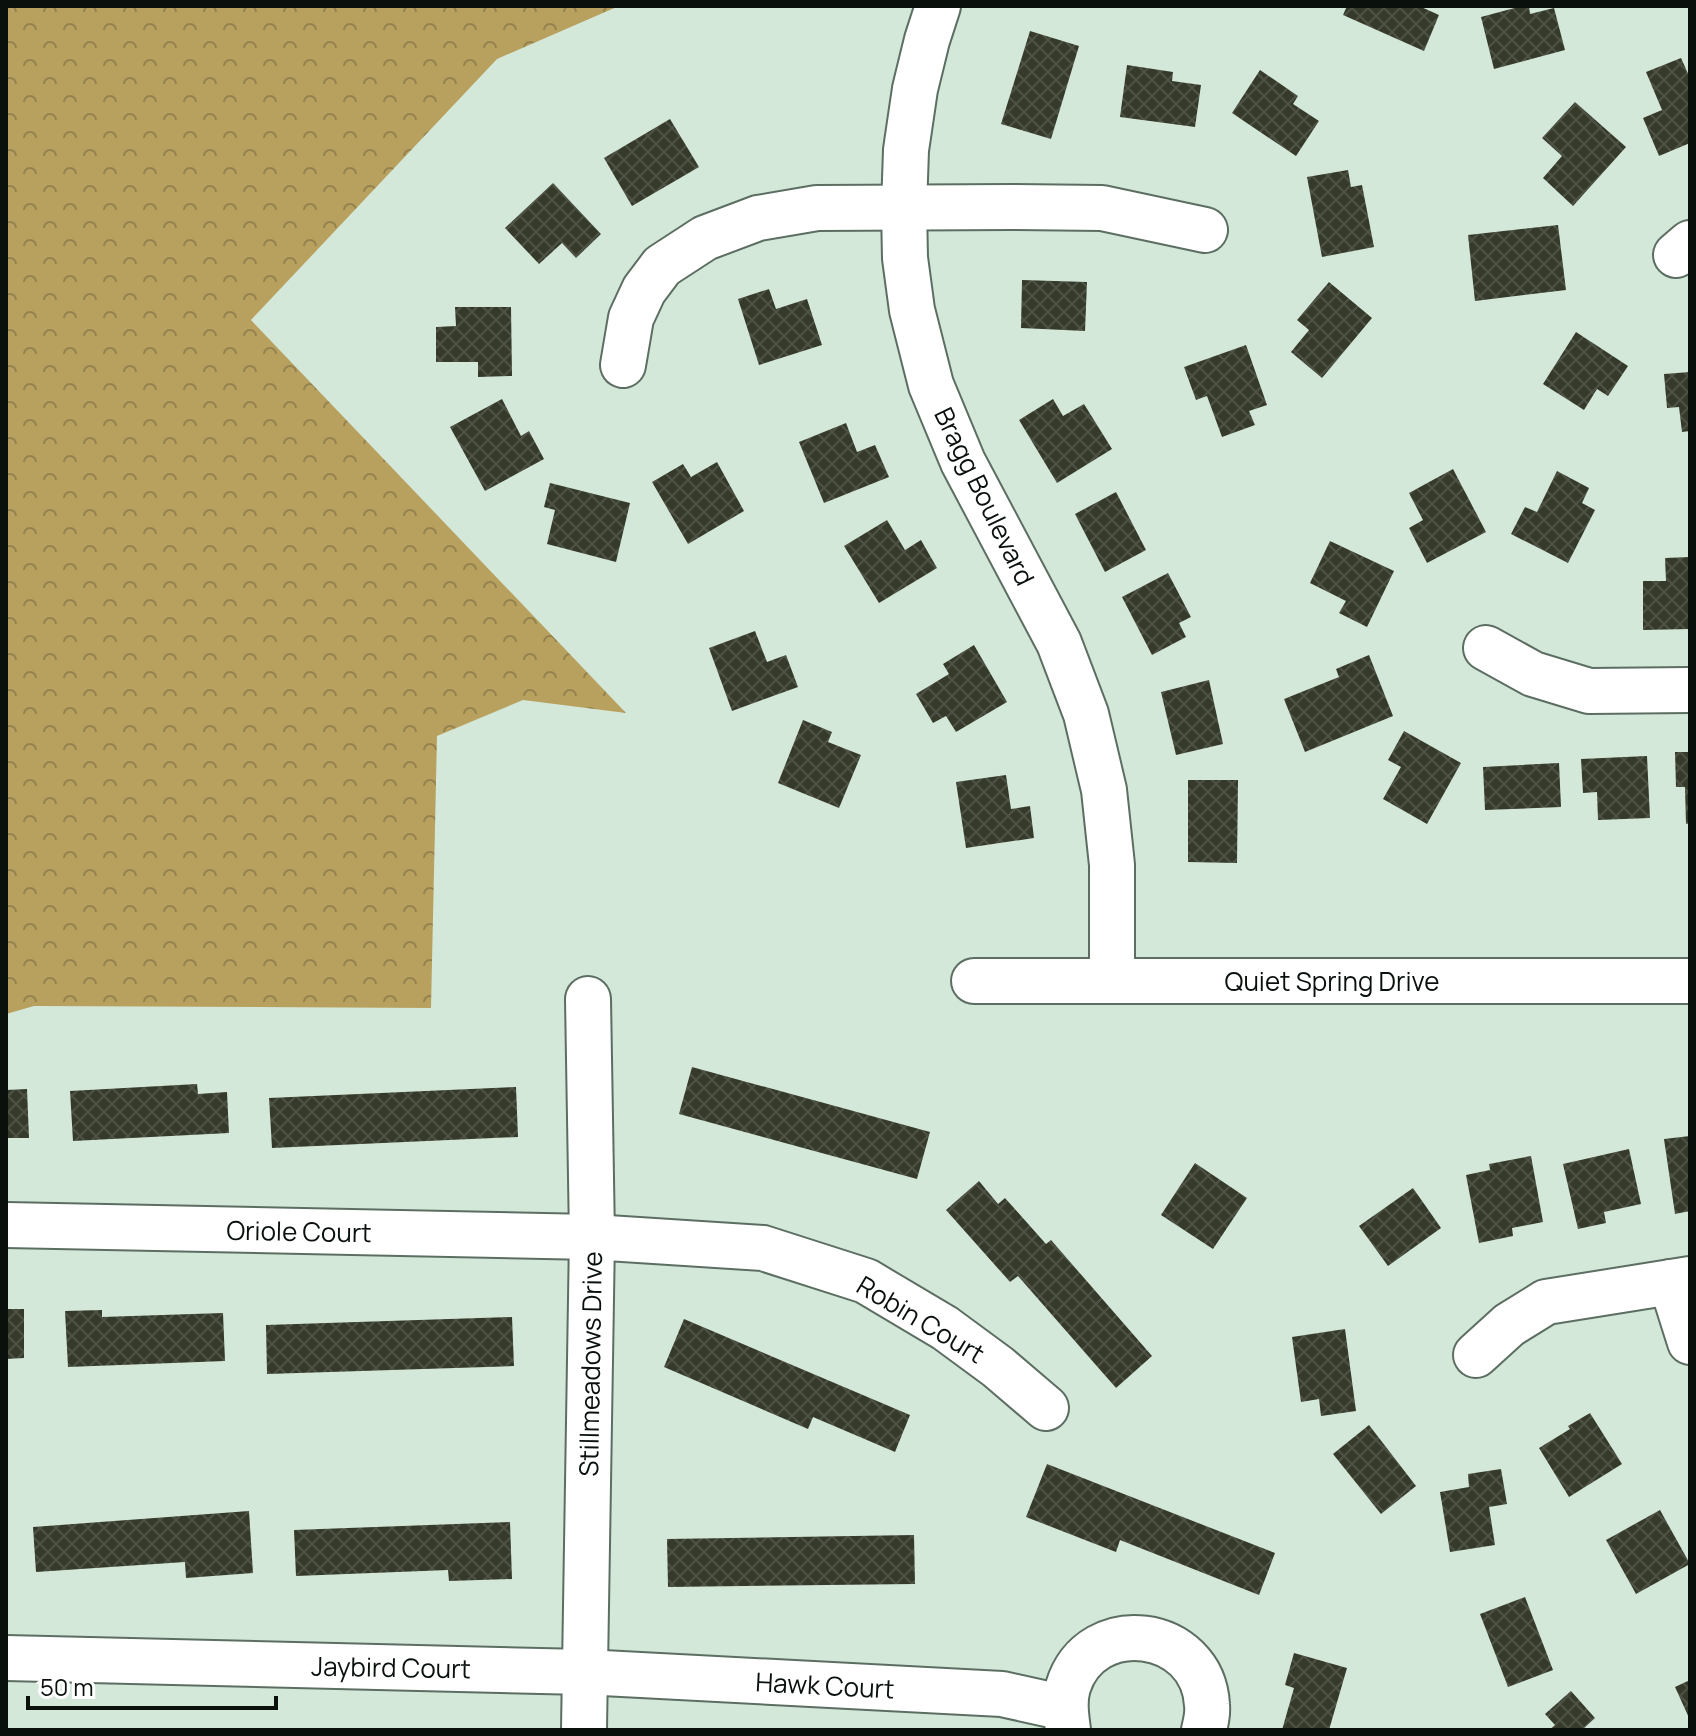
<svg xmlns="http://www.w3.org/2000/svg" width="1696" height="1736" font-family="Manrope,sans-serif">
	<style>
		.forest { fill: url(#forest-crowns) }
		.building { fill: url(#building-cross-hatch) }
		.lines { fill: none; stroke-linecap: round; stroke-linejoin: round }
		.minor-casing { stroke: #5c6e62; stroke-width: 48 }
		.minor { stroke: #fff; stroke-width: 44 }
		.labels { text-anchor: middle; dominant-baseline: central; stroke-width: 8; stroke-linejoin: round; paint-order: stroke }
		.street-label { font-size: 26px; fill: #0a110c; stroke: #fff }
	</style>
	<defs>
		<pattern id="forest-crowns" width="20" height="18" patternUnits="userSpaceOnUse" patternTransform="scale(2)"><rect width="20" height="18" fill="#b8a15f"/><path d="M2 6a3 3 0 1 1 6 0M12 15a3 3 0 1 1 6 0" fill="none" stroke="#94824d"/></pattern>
		<pattern id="building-cross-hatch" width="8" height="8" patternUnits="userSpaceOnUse" patternTransform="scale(2)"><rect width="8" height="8" fill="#353a2a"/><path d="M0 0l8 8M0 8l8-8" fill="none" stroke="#4f5346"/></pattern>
	</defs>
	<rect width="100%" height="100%" fill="#d4e8da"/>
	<path class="forest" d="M6,6H619L497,59L251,320L626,713L523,700L437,736L431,1008L34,1006L6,1014Z"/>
	<g class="building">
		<path d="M1347,6H1419L1439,15L1424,51L1343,15Z"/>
		<path d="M1522,6H1529L1530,14L1554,8L1565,50L1494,69L1481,17Z"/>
		<path d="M1030,31L1079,46L1051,139L1001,124Z"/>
		<path d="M1681,58L1690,78V143L1659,156L1643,118L1662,110L1646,72Z"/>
		<path d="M1127,65L1173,72L1172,81L1201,85L1195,127L1120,117Z"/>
		<path d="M1260,70L1298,96L1293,104L1319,121L1296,156L1232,113Z"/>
		<path d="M1575,102L1626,147L1573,206L1543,178L1562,156L1542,138Z"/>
		<path d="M670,119L699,167L632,206L604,158Z"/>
		<path d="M1348,170L1351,187L1362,185L1374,247L1322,257L1307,177Z"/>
		<path d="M553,183L601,234L576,258L562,243L539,264L505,228Z"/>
		<path d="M1558,225L1566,290L1475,301L1468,235Z"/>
		<path d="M1022,280L1087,282L1085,331L1021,328Z"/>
		<path d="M1329,282L1372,318L1322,378L1291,352L1309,330L1297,320Z"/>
		<path d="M769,289L776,309L807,299L822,345L759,365L738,299Z"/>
		<path d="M455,307H511L512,376L478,377V362H436V327L456,326Z"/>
		<path d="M1576,332L1628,366L1608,396L1597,389L1584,410L1543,384Z"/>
		<path d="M1246,345L1267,405L1249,411L1255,425L1222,437L1207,396L1196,400L1184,367Z"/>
		<path d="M1690,372V431L1682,432L1679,407L1667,408L1664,374Z"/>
		<path d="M502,399L521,436L529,431L544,459L485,491L450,427Z"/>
		<path d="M1053,399L1063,416L1084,404L1112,449L1057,483L1019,420Z"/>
		<path d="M846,423L857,452L875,445L889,477L824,503L799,442Z"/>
		<path d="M717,462L744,511L688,544L652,482L683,464L691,477Z"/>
		<path d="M1453,469L1486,532L1427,563L1409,528L1423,520L1409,493Z"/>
		<path d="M1557,471L1589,488L1582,503L1595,510L1568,563L1511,534L1525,507L1537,512Z"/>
		<path d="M550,483L630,503L616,562L547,544L555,510L544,507Z"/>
		<path d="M1116,492L1146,550L1105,572L1075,514Z"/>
		<path d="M887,520L905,550L921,540L937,568L879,603L844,546Z"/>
		<path d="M1330,541L1394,571L1367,627L1339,613L1346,601L1310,583Z"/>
		<path d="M1690,557V629L1643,630V581H1666L1665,558Z"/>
		<path d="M1168,573L1191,617L1179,623L1186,637L1152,655L1122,597Z"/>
		<path d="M755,631L767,662L786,655L798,687L732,711L709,648Z"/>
		<path d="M974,645L1007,702L956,732L946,716L933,723L916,694L949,674L943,664Z"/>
		<path d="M1369,655L1393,716L1305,752L1284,699L1339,677L1336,669Z"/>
		<path d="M1209,680L1223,744L1176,755L1161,692Z"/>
		<path d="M803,720L832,732L828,742L861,755L839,808L778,783Z"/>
		<path d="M1404,731L1461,763L1427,824L1383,799L1401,767L1388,760Z"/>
		<path d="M1675,752H1690V823L1686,824L1685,787H1676Z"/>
		<path d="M1647,756L1650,818L1598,820L1597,792L1583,793L1581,759Z"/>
		<path d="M1559,763L1561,807L1485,810L1483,767Z"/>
		<path d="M1006,775L1011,809L1030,806L1034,838L966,848L956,782Z"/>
		<path d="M1188,780H1238L1237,863L1188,862Z"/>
		<path d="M692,1067L930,1132L917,1179L679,1114Z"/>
		<path d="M197,1084L198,1094L227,1092L229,1133L73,1141L70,1091Z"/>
		<path d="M516,1087L518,1137L272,1148L269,1098Z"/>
		<path d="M27,1089L29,1138H6V1090Z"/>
		<path d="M1690,1136V1211L1675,1214L1664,1139Z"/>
		<path d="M1629,1149L1641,1204L1604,1212L1606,1223L1578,1229L1563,1164Z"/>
		<path d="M1531,1156L1543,1222L1512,1228L1513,1236L1479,1243L1466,1175L1490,1170L1489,1164Z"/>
		<path d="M1195,1163L1247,1198L1213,1249L1161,1215Z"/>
		<path d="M979,1181L998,1204L1005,1198L1046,1244L1051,1240L1152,1356L1116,1388L1018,1276L1010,1282L946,1210Z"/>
		<path d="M1413,1188L1441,1228L1388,1266L1359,1226Z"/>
		<path d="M6,1309H24V1358L6,1359Z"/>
		<path d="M102,1310V1317L223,1313L225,1361L68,1367L65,1311Z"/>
		<path d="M512,1317L514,1366L267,1374L266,1325Z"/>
		<path d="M684,1319L910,1415L895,1452L813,1417L808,1429L664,1367Z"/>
		<path d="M1345,1329L1356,1411L1321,1416L1319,1399L1301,1402L1292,1337Z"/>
		<path d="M1590,1413L1622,1464L1569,1497L1539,1448L1570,1429L1568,1426Z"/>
		<path d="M1369,1425L1416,1486L1381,1514L1333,1454Z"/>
		<path d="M1047,1464L1275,1553L1259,1595L1120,1540L1116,1552L1026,1517Z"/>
		<path d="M1501,1469L1507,1504L1489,1507L1495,1545L1450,1552L1440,1492L1469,1487L1468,1474Z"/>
		<path d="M1660,1510L1690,1564L1636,1594L1606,1540Z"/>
		<path d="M249,1511L253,1573L186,1578L185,1562L36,1572L33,1527Z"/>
		<path d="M510,1522L512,1579L449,1581L448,1570L296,1576L294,1530Z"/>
		<path d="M914,1535L915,1584L668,1587L667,1539Z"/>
		<path d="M1525,1597L1553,1670L1508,1687L1480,1614Z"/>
		<path d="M1294,1653L1347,1668L1329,1730H1282L1294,1688L1285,1685Z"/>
		<path d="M1690,1680V1720L1675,1687Z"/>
		<path d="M1571,1691L1595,1718L1582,1730H1549L1555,1725L1545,1714Z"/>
	</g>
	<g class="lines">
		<g class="minor-casing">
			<g id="minor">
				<path d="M938,6L927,40L915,89L906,150L904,208L905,258L912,310L931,385L963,462L1059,643L1086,714L1104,790L1112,865V981"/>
				<path d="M1676,255L1690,243"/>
				<path d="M623,365L631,318L644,290L662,266L705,238L758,218L817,208L1012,207L1102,208L1205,230"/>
				<path d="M1486,648L1533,674L1589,691L1690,690"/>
				<path d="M974,981H1690"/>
				<path d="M6,1225L592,1237L763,1248L866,1281L945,1328L998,1367L1046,1408"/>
				<path d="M1671,1282L1690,1342"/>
				<path d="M1476,1355L1509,1325L1546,1302L1690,1279"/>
				<path d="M6,1658L584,1672L1002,1694L1065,1708"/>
				<path d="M584,1730L592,1237L588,999"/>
				<path d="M1068,1730C1066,1715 1064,1701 1068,1687C1091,1612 1203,1627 1207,1705C1208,1713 1206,1722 1204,1730"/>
			</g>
		</g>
		<use href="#minor" class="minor"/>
	</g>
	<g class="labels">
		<g class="street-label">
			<text transform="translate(985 496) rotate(64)">Bragg Boulevard</text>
			<text x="1332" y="981">Quiet Spring Drive</text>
			<text transform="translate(299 1231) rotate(1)">Oriole Court</text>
			<text transform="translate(921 1319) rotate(31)">Robin Court</text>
			<text transform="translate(590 1364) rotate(-89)">Stillmeadows Drive</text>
			<text transform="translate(391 1667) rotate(1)">Jaybird Court</text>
			<text transform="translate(825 1685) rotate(3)">Hawk Court</text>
		</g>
	</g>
	<rect width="1696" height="1736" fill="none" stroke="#0a110c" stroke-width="16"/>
	<path d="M28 1696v12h248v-12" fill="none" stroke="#0a110c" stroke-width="4"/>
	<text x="40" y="1696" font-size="24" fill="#0a110c" stroke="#ffffff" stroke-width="6" paint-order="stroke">50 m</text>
</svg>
